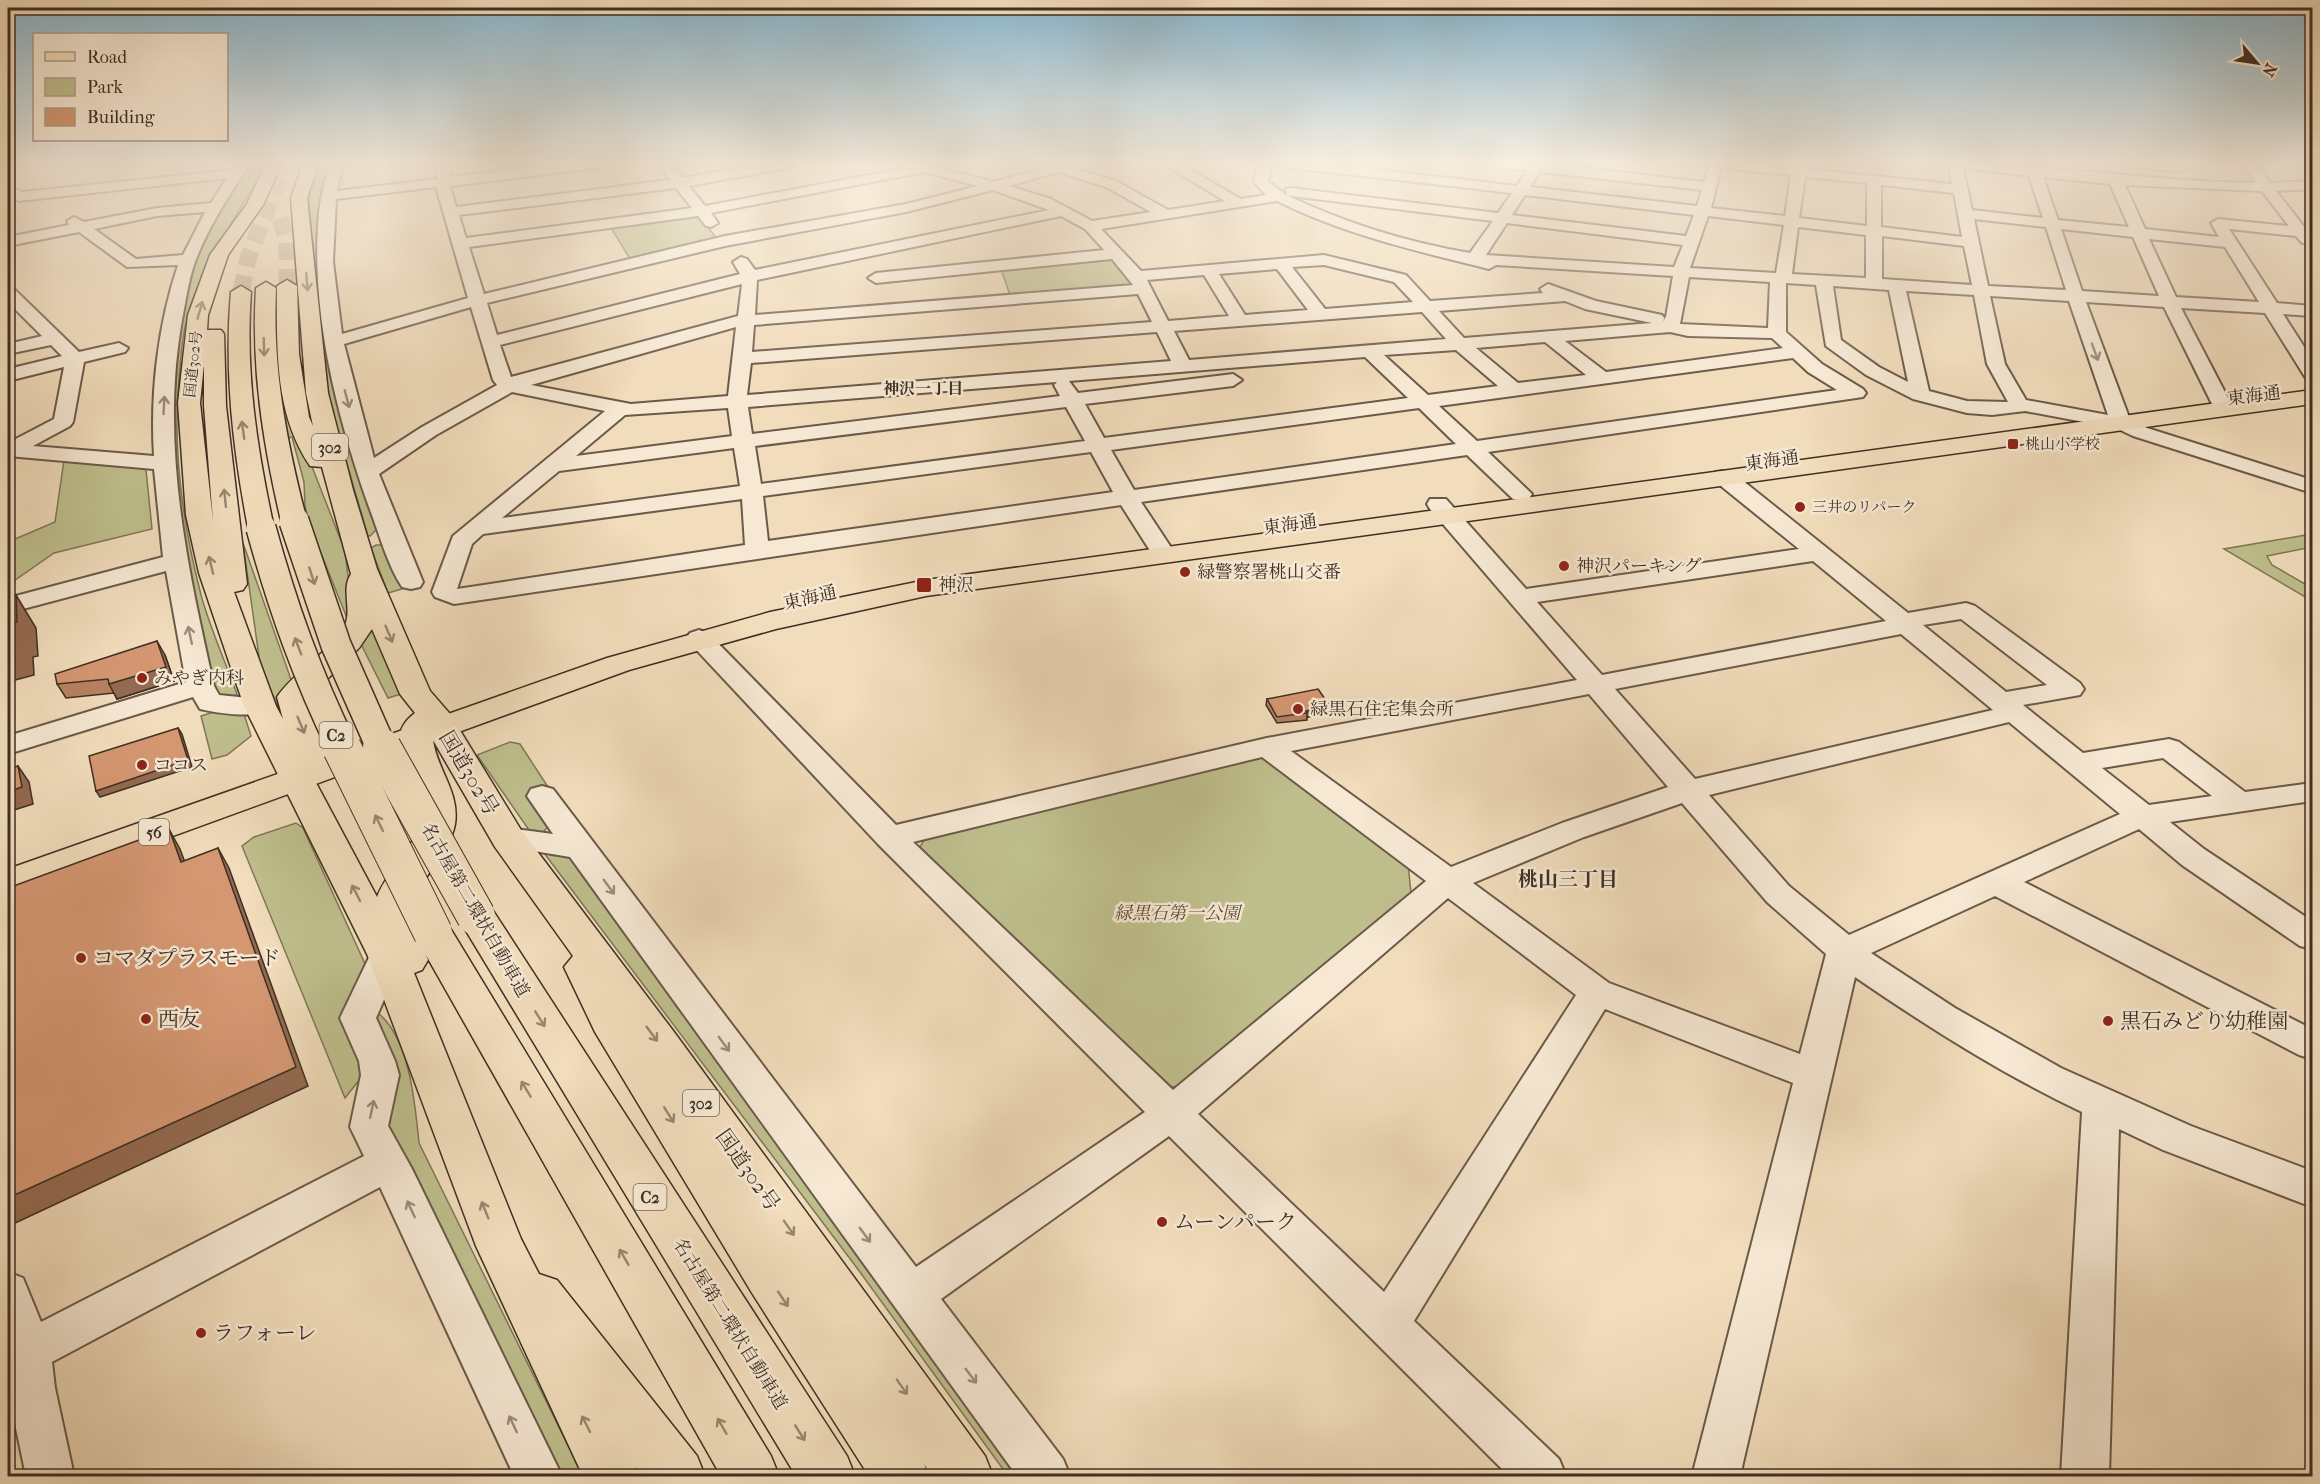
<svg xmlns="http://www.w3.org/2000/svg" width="2320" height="1484" font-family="'IM FELL French Canon','Noto Serif JP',serif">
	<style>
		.green { fill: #bfbf8d; stroke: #7e7758; stroke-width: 1.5 }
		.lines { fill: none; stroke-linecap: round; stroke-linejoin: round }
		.highway-tunnel { stroke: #cdb99d; stroke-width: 17; stroke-dasharray: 17 9; stroke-linecap: butt }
		.minor-casing { stroke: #6b5a4a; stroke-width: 4 }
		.major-casing { stroke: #3e2f24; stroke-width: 3 }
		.highway-casing { stroke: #3e2f24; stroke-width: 3 }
		.minor { fill: #f6e8d3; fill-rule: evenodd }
		.major { fill: #f1dcbb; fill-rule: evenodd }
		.highway { fill: #f1dcbb; fill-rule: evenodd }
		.highway-bridge-far1-casing { stroke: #3e2f24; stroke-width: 32; stroke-linecap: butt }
		.highway-bridge-casing { stroke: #3e2f24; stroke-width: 40; stroke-linecap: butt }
		.highway-bridge-far1 { stroke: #f1dcbb; stroke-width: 29 }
		.highway-bridge { stroke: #f1dcbb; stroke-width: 38 }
		.wall { fill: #b68262; stroke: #3e2f24; stroke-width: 1.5 }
		.shaded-wall { fill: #946a50; stroke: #3e2f24; stroke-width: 1.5 }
		.building { fill: #d49772; stroke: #3e2f24; stroke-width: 1.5 }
		.oneway { stroke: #988670 }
		.oneway2 { stroke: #9a8c7c }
		.poi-dot { fill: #8f2418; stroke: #f6e8d3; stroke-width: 2 }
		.labels { text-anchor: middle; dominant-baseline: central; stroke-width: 5; stroke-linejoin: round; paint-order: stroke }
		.far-street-label { font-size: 15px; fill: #3e2f24; stroke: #f6e8d3 }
		.far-poi-label { font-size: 15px; fill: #3e2f24; stroke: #f6e8d3; text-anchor: start }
		.far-neighbourhood-label { font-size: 16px; font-weight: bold; fill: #3e2f24; stroke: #f6e8d3 }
		.shield { fill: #f6e8d3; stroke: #756658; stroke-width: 1.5 }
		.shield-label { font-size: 16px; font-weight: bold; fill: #3e2f24 }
		.street-label { font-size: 18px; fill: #3e2f24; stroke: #f6e8d3 }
		.poi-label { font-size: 18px; fill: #3e2f24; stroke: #f6e8d3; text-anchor: start }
		.park-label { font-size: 18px; font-style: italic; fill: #584c39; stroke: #f6e8d3 }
		.neighbourhood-label { font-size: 20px; font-weight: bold; fill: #3e2f24; stroke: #f6e8d3 }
		.near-street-label { font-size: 21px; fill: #3e2f24; stroke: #f6e8d3 }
		.near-poi-label { font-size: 21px; fill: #3e2f24; stroke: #f6e8d3; text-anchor: start }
	</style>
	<rect width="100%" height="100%" fill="#f1dcbb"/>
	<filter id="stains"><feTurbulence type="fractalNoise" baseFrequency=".00333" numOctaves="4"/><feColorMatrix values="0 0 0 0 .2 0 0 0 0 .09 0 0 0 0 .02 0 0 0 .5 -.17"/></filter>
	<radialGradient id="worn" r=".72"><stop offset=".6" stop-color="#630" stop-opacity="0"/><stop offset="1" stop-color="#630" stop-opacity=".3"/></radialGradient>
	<g class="green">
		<path d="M248,163H267C242,209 211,249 193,299C183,324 181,352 179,379C172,452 183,525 201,595C210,628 225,661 237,694L231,700L215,694L197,634L167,437L170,361L193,257L216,212Z"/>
		<path d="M318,163H333L321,226L378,528L370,536H368L332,412L322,355L309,203L311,184Z"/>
		<path d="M698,214L717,239L641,260L630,259L610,226Z"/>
		<path d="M1114,258L1135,286L1016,296L1010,295L1001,269Z"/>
		<path d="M287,418L300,436L345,551L353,619L349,623L312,531L305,506L304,482L292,437L287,438L284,419Z"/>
		<path d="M64,460L138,466L146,470L152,529L54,553L8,585V542L55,522Z"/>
		<path d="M2312,534V547L2267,556L2272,565L2312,588V601L2224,549Z"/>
		<path d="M243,543L293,685L289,729L261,671Z"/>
		<path d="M376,545H385L405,588L388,593L371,548Z"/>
		<path d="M373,626L404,693L388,698L358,638Z"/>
		<path d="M226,708L244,714L251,736L227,755L212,759L201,716Z"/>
		<path d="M510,742L520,744L548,787L530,795L550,825L541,834L531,833L477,755Z"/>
		<path d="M1259,757L1269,759L1408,864L1411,893L1180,1086L1162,1088L918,851L926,836Z"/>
		<path d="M296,823L303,828L366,966L364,1074L345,1098L242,846L254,837Z"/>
		<path d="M558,847L577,856L901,1303L1031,1476H1008L857,1268L544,853Z"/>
		<path d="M378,1013C410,1039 415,1104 419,1143L583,1476H550L385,1131L371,1015Z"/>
	</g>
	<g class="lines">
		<g class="highway-tunnel">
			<path d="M280,218L287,242V286"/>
			<path d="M241,292L248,259L285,163"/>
		</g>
		<g class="minor-casing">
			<g id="minor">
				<path d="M8,163H25L8,169Z"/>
				<path d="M237,163H250C230,194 208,227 195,262C188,281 186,301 182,320C160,444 187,565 214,686L219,695L270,700L274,706L270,712C249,717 221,714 200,709L193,697L8,754V736L186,682L166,571L8,613V598L163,557L154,469L8,456V443L54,419L64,367L8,381V369L62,356L51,345L8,354V344L42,336L8,302V288L14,289L79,352L119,343L128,348L125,352L84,362L73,422L70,426L33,446L154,456C150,393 158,325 178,265L127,267L79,232L8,246V237L69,225L67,221L74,217L84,222L157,208L211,203L227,178L19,201L8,195V185L22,192L233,170ZM205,212L183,255L136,259L94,229L157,216Z"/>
				<path d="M329,163H343L337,191L437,179V163H451L450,177L570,163H611L605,167L450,186L456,207L670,180L658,163H671L683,178L768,163H798L792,167L689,186L705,206L906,168L901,163L925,164L994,182L1060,163H1081L1072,168L1116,181L1168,210L1225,201L1162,163H1178L1241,199L1266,195L1254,182L1258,163H1272L1268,181L1286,195V189L1291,188L1498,213L1512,193L1283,167L1277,163H1320L1517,186L1527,170L1498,167L1492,163H1545L1704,182L1709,166L1706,163H1752L1793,167V163H1807L1806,169L1952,184L1949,167L1942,163C2047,163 2151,182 2256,183L2242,163H2255L2270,183L2312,181V189L2276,191L2305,228L2312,229V243H2302L2296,236L2229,229L2277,303L2312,306V316L2283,314L2312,359V378L2305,377L2265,313L2181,308L2229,400L2226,404H2212L2164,307L2086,302L2130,420L2147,428L2312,480V493L2133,436L2116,428L2025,411L1992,415L1967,413L1913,399L1866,375L1826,346L1816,285L1786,283V332L1822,364L1863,389L1866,393L1863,397L1488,452L1532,494L1529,499H1513L1467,455L1141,502L1176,555L1172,560H1156L1121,505L454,604L435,597L432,592L453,536L605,411L512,392L436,435L379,474L423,582L420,587L411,589L402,587C387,564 379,533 369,507C336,414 310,311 319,212C321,195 326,180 329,163ZM1721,168L1791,175L1785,216L1711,208ZM1963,168L2029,176L2043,218L1972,210ZM924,172L978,186L906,204L725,236L484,294L469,247L698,216L706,226L711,227L718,223L711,213ZM1058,172L1106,187L1151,212L1092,221L1051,199L1009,186ZM1540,172L1702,190L1697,206L1530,187ZM1805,177L1867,183V226L1799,218ZM2043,177L2110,184L2129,227L2058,220ZM1881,185L1954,193L1962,237L1881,227ZM2125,185L2262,191L2289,226L2218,219L2211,223L2219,237L2145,229ZM436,187L468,298L342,334L333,262L336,199ZM676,188L692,208L466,238L459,215ZM993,190L1049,210L755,270L747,259L741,257L733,262L740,274L497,335L487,303L725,246L906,212ZM1286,195L1291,196L1493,221L1470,253C1406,242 1345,223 1286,195ZM1525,195L1694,215L1686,236L1512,215ZM1277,201C1345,235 1417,251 1489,269L1496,265L1673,276L1666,317L1662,322L1665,319L1662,315L1596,301L1548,284L1540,289L1543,293L1430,301L1406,275L1324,255L1141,271L1101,229ZM1061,216L1085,229L1104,250L876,273L868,278L876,283L1112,259L1133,285L755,315L757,280ZM1708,216L1784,225L1776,273L1690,268ZM1974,219L2046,227L2066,290L1988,286ZM1507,223L1683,245L1674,267L1486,255ZM1798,227L1866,235V278L1792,274ZM2061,229L2133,237L2159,296L2082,291ZM1882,236L1964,246L1972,285L1882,279ZM2149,239L2225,247L2259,302L2176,297ZM1324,265L1394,282L1413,302L1325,309L1292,267ZM1277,269L1308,310L1245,315L1219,274ZM1204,275L1229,316L1168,321L1147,280ZM1689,277L1770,282L1768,328L1680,324ZM742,284L738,316L511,377L500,345ZM1833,286L1889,290L1908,382L1879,367L1841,340ZM1906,291L1974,295L1987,364L2008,402L1967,401L1929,391ZM1138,294L1152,322L752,352L754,325ZM1990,296L2069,301L2108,415L2026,400L2005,364ZM1565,301L1585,309L1652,323L1464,338L1439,311ZM471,307L493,380L497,385L422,427L374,458L344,344ZM1422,312L1446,339L1189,360L1174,331ZM736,327L728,396L631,404L531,385ZM1157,332L1171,361L747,395L751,363ZM1670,332L1688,336L1772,338L1783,348L1606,372L1565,341ZM1545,342L1586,375L1518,383L1476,348ZM1456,350L1498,386L1428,395L1384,355ZM1365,357L1408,398L1104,438L1085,404L1233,386L1242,380L1233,374L1078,393L1069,381ZM1793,358L1808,372L1837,390L1477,441L1439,406ZM1057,382L1054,385L1060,396L752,434L748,407ZM1066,407L1085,441L761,484L755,446ZM728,408L732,436L576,456L625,415ZM1419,408L1456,444L1134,490L1111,450ZM734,448L740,486L502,518L559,471ZM1091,452L1113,492L768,541L763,496ZM742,499L745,545L457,589L472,544L483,534Z"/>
				<path d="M2139,163H2185L2191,167C2182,174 2147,170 2139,163Z"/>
				<path d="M1724,471L1732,472L1908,613L1966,603L1975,606L2080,683L2084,689L2080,695L2023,705L2083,753L2169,739L2179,742L2245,792L2312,783V801L2170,822L2204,849L2312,921V949L2300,946L2182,865L2139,829L2024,882L2312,1029V1059L2299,1055L1995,896L1871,953L1955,1008L2061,1068L2191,1126L2312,1171V1207L2163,1150L2119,1129L2109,1476H2061L2082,1112C2002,1074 1928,1027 1855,977L1740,1476H1692L1793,1083L1605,1009L1414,1321L1559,1459L1566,1476H1509L1169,1136L941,1299L1063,1459L1070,1476H1017L570,857L497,845L492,838L497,831L508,828L553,834L527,796L531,789L542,786L553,789L916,1267L1145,1112L878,844L690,643L686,638L690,633L699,630L708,633L896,825L1267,738L1577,680L1430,509L1427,504L1430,499H1446L1526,589L1799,549L1716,482L1713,477L1716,472ZM1813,561L1886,621L1602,675L1537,602ZM1961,619L2047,685L2006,692L1923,625ZM1901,634L1993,710L1695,779L1615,689ZM1589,694L1668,787L1562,823L1451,867L1291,751ZM2009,722L2120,814L1849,935L1789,886L1709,795ZM1262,757L1426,881L1173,1090L913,842ZM2163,758L2212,796L2149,805L2102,768ZM1682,803L1767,902L1826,954L1800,1054L1609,983L1473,883L1584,837ZM1448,898L1576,995L1384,1292L1198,1114Z"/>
				<path d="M387,941L399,945L404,954L376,1018L395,1061L399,1075L388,1126L412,1169L562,1476H514L380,1187L52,1362L55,1388L74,1476H26L8,1390V1272L23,1278L41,1322L364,1156L350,1127L361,1075L359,1061L340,1018L375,945Z"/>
			</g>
		</g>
		<g class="major-casing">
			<path id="major" d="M2312,390V404L926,596L776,629L629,670L8,896V869L607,658L770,612L926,580Z"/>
		</g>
		<g class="highway-casing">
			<g id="highway">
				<path d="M266,163H282L263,205L228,255L208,315L207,330H221L224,334L226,406L247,584L243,590L234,592L276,706L283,719L277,697C295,671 326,655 343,629C354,611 340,590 351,574L322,467L310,466C274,413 277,348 277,286L287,280L297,286L299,354L309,417L313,426L306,393L291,198L303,163H319L307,198L328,393L353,490L377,569L430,691L450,714L521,830L674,1032L985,1456L993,1476H932L924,1464L929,1476H869L752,1293L595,1032L564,967L573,956L495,847L433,740C437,770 460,792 455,824C448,864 402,886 416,929L419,923L433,919L447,923L771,1456L779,1476H721L426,955L428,960L422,970L414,973L521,1239L539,1274L557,1280L697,1456L705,1476H643L636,1467L640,1476H583L476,1246L367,954L244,706L199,573L186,515L178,403L188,315L210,255L247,204ZM204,364V406L213,521L200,403ZM372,629L400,694L415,713C377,741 421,775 421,808C422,845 389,865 377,897L315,781L327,764L320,731L309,697L359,648Z"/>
				<path d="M266,282L276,288C272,368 287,444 307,521L303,527L294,529L285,527L281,521C263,443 251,368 256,288Z"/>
				<path d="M241,286L251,292C245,373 257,449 274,528L270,534L261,536L252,534L248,528C233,449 224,372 231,292Z"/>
				<path d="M476,902L490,906L847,1456L855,1476H796L457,916L462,906Z"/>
			</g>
		</g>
		<use href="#minor" class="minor"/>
		<use href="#major" class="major"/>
		<use href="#highway" class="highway"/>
		<g class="highway-bridge-far1-casing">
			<g id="highway-bridge-far1">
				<path d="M294,521L336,645L382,749"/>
				<path d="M261,528C283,608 307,675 343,749"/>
			</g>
		</g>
		<g class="highway-bridge-casing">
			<g id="highway-bridge">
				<path d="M342,748L433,933"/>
				<path d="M382,748L476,916"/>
			</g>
		</g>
		<use href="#highway-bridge-far1" class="highway-bridge-far1"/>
		<use href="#highway-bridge" class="highway-bridge"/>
	</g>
	<g class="wall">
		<path d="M165,655L174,681L117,699L114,693L66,698L57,684Z"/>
		<path d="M1267,699L1330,706L1329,713L1307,717V720L1277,723L1266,705Z"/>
	</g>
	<g class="shaded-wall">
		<path d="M16,595L36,628L38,656L33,657L34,675L8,682V641L12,623Z"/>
		<path d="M157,641L165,655L174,681L117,699L109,684Z"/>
		<path d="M1330,706L1329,713L1307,717V713L1306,711Z"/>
		<path d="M178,728L182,734L192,767L100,797L96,791Z"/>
		<path d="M18,766L29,782L33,804L8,812V792Z"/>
		<path d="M169,829L180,849L192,881L181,862Z"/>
		<path d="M218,848L229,868L308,1086L13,1224L8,1218V1198Z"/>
	</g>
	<g class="building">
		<path d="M16,595L17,622L12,623L13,640L8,641V597Z"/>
		<path d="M157,641L166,667L109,684L108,679L57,684L55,674Z"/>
		<path d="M1318,689L1330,706L1306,711L1307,713L1277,717L1267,699Z"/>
		<path d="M178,728L188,760L96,791L89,756Z"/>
		<path d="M18,766L22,787L8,792V769Z"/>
		<path d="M169,829L181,862L218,848L296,1067L8,1198V888Z"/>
	</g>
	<defs><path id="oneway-shaft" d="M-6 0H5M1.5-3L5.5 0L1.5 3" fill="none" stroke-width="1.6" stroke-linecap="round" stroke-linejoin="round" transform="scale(1.5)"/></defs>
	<g class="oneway">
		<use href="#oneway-shaft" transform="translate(307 282) rotate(85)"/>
		<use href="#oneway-shaft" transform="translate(200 310) rotate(-74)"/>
		<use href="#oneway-shaft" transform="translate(264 347) rotate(88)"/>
		<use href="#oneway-shaft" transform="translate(243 430) rotate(-98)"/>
		<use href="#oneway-shaft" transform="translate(225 498) rotate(-96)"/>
		<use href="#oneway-shaft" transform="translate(211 565) rotate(-104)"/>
		<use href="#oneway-shaft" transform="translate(312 576) rotate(72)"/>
		<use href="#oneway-shaft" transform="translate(389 634) rotate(67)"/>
		<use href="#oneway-shaft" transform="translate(298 646) rotate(-111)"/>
		<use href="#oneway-shaft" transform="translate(301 725) rotate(67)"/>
		<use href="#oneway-shaft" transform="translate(379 823) rotate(-116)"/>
		<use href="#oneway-shaft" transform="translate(356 893) rotate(-117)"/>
		<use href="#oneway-shaft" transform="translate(540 1019) rotate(58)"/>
		<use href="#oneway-shaft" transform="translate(652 1034) rotate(53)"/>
		<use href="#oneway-shaft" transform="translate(526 1089) rotate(-121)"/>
		<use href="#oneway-shaft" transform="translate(669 1115) rotate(58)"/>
		<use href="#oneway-shaft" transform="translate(485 1210) rotate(-112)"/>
		<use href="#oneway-shaft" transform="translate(789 1228) rotate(55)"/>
		<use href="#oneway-shaft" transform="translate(624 1257) rotate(-120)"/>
		<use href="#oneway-shaft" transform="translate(783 1299) rotate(56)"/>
		<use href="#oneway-shaft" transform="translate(902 1387) rotate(55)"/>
		<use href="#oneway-shaft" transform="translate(586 1424) rotate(-117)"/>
		<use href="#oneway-shaft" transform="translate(722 1426) rotate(-120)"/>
		<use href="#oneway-shaft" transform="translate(800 1433) rotate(58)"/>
	</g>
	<g class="oneway2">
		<use href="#oneway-shaft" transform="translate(2095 352) rotate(70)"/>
		<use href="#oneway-shaft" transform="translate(347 399) rotate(75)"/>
		<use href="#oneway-shaft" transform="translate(164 405) rotate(-87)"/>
		<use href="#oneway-shaft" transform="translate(190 635) rotate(-102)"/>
		<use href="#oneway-shaft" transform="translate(609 887) rotate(54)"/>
		<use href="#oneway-shaft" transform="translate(724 1044) rotate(54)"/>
		<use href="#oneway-shaft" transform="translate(372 1109) rotate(-78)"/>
		<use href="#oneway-shaft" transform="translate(411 1209) rotate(-115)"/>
		<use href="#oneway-shaft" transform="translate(865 1235) rotate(54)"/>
		<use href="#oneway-shaft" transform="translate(971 1376) rotate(53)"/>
		<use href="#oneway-shaft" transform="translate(513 1424) rotate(-115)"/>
	</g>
	<linearGradient id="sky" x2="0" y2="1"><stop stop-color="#89b7d0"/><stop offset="0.44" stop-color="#f9efe0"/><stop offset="1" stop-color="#f9efe0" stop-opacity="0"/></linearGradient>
	<rect width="2320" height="371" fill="url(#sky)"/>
	<g class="poi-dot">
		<rect x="2007" y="438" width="12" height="12" rx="3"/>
		<circle cx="1800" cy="507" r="6"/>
		<circle cx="1564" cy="566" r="6"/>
		<circle cx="1185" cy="572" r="6"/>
		<rect x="916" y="577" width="16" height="16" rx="3"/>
		<circle cx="142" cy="678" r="6"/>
		<circle cx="1298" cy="709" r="6"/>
		<circle cx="142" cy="765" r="6"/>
		<circle cx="81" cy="958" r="6"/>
		<circle cx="146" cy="1019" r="6"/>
		<circle cx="2108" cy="1021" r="6"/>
		<circle cx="1162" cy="1222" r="6"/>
		<circle cx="201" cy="1333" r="6"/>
	</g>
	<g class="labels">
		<g class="far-street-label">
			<text transform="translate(193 364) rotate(-84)">国道302号</text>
		</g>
		<g class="far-poi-label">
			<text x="2025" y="444">桃山小学校</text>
			<text x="1812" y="507">三井のリパーク</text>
		</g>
		<g class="far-neighbourhood-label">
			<text x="923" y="388">神沢一丁目</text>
		</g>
		<g class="shield">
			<rect x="312" y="434" width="36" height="26" rx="4.5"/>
			<rect x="319.5" y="722" width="33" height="26" rx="4.5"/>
			<rect x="139" y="819" width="30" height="26" rx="4.5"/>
			<rect x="683" y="1090" width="36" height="26" rx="4.5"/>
			<rect x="633.5" y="1184" width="33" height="26" rx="4.5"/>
		</g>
		<g class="shield-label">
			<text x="330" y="447">302</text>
			<text x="336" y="735">C2</text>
			<text x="154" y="832">56</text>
			<text x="701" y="1103">302</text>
			<text x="650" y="1197">C2</text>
		</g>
		<g class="street-label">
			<text transform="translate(2254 396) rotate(-7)">東海通</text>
			<text transform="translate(1772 461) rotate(-8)">東海通</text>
			<text transform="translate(1290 525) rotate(-8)">東海通</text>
			<text transform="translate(810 598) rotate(-13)">東海通</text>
			<text transform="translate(475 910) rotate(60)">名古屋第二環状自動車道</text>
			<text transform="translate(730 1324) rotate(58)">名古屋第二環状自動車道</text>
		</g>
		<g class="poi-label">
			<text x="1576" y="566">神沢パーキング</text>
			<text x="1197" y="572">緑警察署桃山交番</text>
			<text x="938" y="585">神沢</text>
			<text x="154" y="678">みやぎ内科</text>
			<text x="1310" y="709">緑黒石住宅集会所</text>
			<text x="154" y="765">ココス</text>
		</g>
		<g class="park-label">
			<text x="1177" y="913">緑黒石第一公園</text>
		</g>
		<g class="neighbourhood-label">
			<text x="1568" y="879">桃山三丁目</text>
		</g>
		<g class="near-street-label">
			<text transform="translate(469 773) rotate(59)">国道302号</text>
			<text transform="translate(748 1170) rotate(55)">国道302号</text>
		</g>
		<g class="near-poi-label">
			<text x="93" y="958">コマダプラスモード</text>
			<text x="158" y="1019">西友</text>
			<text x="2120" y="1021">黒石みどり幼稚園</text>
			<text x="1174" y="1222">ムーンパーク</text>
			<text x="213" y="1333">ラフォーレ</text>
		</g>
	</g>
	<rect width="2320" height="1484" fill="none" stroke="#f1dcbb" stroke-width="30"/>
	<rect x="9" y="9" width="2302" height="1466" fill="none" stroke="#3e2f24" stroke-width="3"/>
	<rect x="15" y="15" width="2290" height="1454" fill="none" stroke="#3e2f24" stroke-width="1.5"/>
	<rect x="33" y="33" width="195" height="108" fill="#f6e8d3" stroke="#ac9e8d" stroke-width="1.5"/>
	<rect x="45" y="52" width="30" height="9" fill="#f1dcbb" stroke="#ac9e8d" stroke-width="1.5"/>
	<text x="87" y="63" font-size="18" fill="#3e2f24">Road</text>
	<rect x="45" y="78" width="30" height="18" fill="#bfbf8d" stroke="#ac9e8d" stroke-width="1.5"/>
	<text x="87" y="93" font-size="18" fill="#3e2f24">Park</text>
	<rect x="45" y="108" width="30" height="18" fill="#d49772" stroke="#ac9e8d" stroke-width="1.5"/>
	<text x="87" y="123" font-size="18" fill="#3e2f24">Building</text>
	<g transform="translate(2257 63) rotate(119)" stroke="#f6e8d3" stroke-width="4.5" paint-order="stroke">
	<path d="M0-4.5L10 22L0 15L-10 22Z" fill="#3e2f24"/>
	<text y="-9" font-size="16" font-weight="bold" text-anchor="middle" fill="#3e2f24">N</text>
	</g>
	<rect width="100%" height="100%" filter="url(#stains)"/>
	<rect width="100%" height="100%" fill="url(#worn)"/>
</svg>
